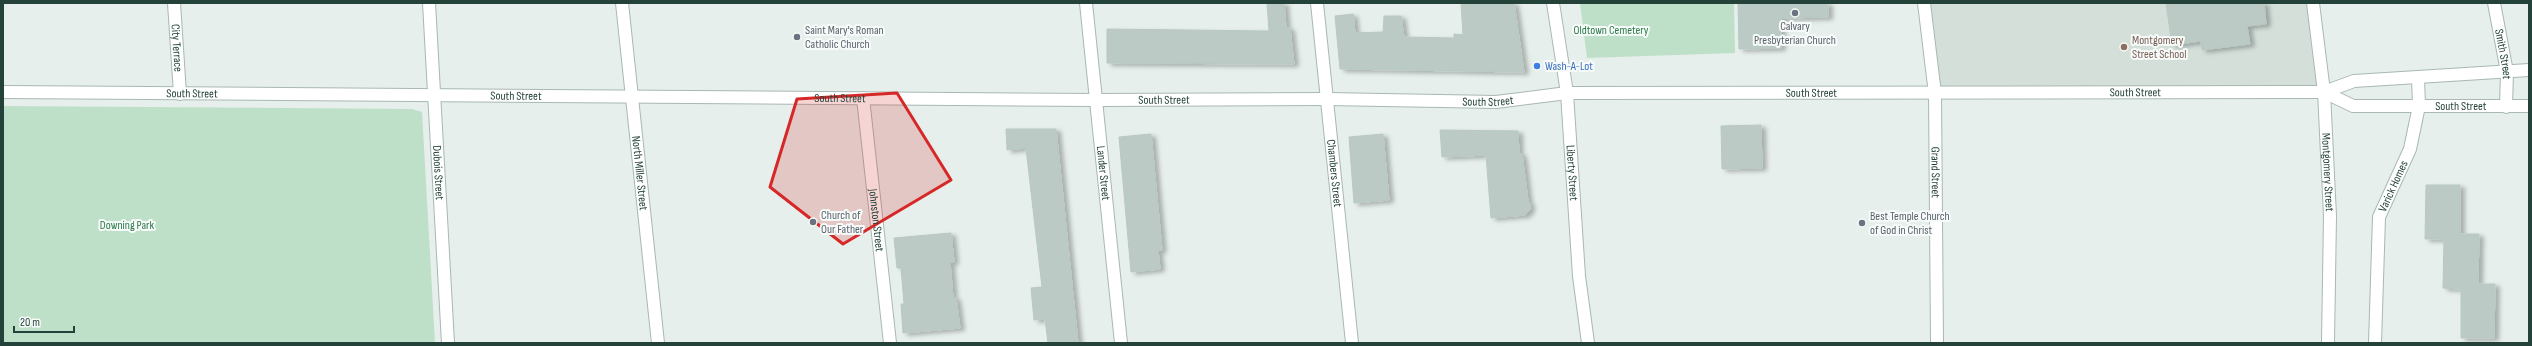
<svg xmlns="http://www.w3.org/2000/svg" width="2532" height="346" font-family="'Sofia Sans Condensed',sans-serif">
	<style>
		.built { fill: #d4dfda }
		.green { fill: #bfe0c8 }
		.building { fill: #bbcac4; stroke: #b8c9c2; filter: url(#shadow) }
		.lines { fill: none; stroke-linecap: round; stroke-linejoin: round }
		.minor-casing { stroke: #a8b8b2; stroke-width: 14 }
		.minor { stroke: #fff; stroke-width: 12 }
		.marked { fill: #d62828; fill-opacity: 0.2; stroke: #d62828; stroke-width: 3; stroke-linejoin: round }
		.worship-dot { fill: #6b7280; stroke: #f7fbf9; stroke-width: 1.5 }
		.education-dot { fill: #8d6e63; stroke: #f7fbf9; stroke-width: 1.5 }
		.shop-dot { fill: #3f7fe0; stroke: #f7fbf9; stroke-width: 1.5 }
		.labels { text-anchor: middle; dominant-baseline: central; stroke-width: 4; stroke-linejoin: round; paint-order: stroke }
		.worship-label { font-size: 12px; fill: #5b616d; stroke: #f7fbf9; text-anchor: start }
		.park-label { font-size: 12px; fill: #2d7a4b; stroke: #f7fbf9 }
		.education-label { font-size: 12px; fill: #785e54; stroke: #f7fbf9; text-anchor: start }
		.street-label { font-size: 12px; fill: #24423a; stroke: #f7fbf9 }
		.shop-label { font-size: 12px; fill: #366cbe; stroke: #f7fbf9; text-anchor: start }
	</style>
	<defs>
		<filter id="shadow"><feDropShadow dx="4.5" dy="2.5" stdDeviation="2" flood-color="#0004"/></filter>
	</defs>
	<rect width="100%" height="100%" fill="#e6efeb"/>
	<path class="built" d="M1924,3H2313L2324,92L1935,94Z"/>
	<g class="green">
		<path d="M1580,3H1734L1735,53L1587,58Z"/>
		<path d="M3,106L412,109L422,112L435,343H3Z"/>
	</g>
	<g class="building">
		<path d="M1267,3H1284L1286,28H1290L1294,64L1107,63V29L1269,31Z"/>
		<path d="M1461,3H1514L1524,72L1340,69L1335,16L1353,14L1355,33L1383,32L1384,16H1401L1404,37L1454,38V34L1463,35Z"/>
		<path d="M1738,3H1828V17L1781,18V48L1739,49Z"/>
		<path d="M2166,3H2264L2266,24L2247,26L2250,44L2202,50L2201,41L2172,45Z"/>
		<path d="M1761,125L1762,168L1722,169L1721,126Z"/>
		<path d="M1006,129H1056L1078,343H1048L1045,319L1034,320L1031,288L1042,287L1026,148L1007,150Z"/>
		<path d="M1440,130L1518,131L1519,154H1522L1528,201L1530,203V210L1525,215L1491,218L1486,155L1442,157Z"/>
		<path d="M1151,134L1162,250H1158L1160,269L1131,272L1119,137Z"/>
		<path d="M1383,134L1389,200L1354,203L1349,137Z"/>
		<path d="M2426,185H2460V234H2479L2478,284H2495L2494,338H2461V289L2443,288L2444,239H2425Z"/>
		<path d="M951,233L954,262H950L953,298H956L960,328L903,333L901,304H904L901,268H897L894,238Z"/>
	</g>
	<g class="lines">
		<g class="minor-casing">
			<g id="minor">
				<path id="s1" d="M174,3L180,94"/>
				<path id="s2" d="M429,3L448,343"/>
				<path id="s3" d="M622,3L658,343"/>
				<path id="s4" d="M1086,3L1121,343"/>
				<path id="s5" d="M1317,3L1352,343"/>
				<path id="s6" d="M1553,3L1567,93L1579,276L1588,343"/>
				<path id="s7" d="M1924,3L1935,94L1937,343"/>
				<path id="s8" d="M2313,3L2324,92L2330,216L2328,343"/>
				<path id="s9" d="M2494,3L2507,72L2506,107"/>
				<path id="s10" d="M3,92L1096,100L1327,99L1496,102L1567,93L2324,92L2354,81L2529,70"/>
				<path id="s11" d="M2324,92L2353,106H2529"/>
				<path id="s12" d="M863,98L890,343"/>
				<path id="s13" d="M2375,343L2379,217L2410,149L2419,106L2418,78"/>
			</g>
		</g>
		<use href="#minor" class="minor"/>
	</g>
	<path class="marked" d="M897,93L951,180L843,244L770,187L797,99Z"/>
	<g class="worship-dot">
		<circle cx="1795" cy="13" r="4"/>
		<circle cx="797" cy="37" r="4"/>
		<circle cx="813" cy="222" r="4"/>
		<circle cx="1862" cy="223" r="4"/>
	</g>
	<circle class="education-dot" cx="2124" cy="47" r="4"/>
	<circle class="shop-dot" cx="1537" cy="66" r="4"/>
	<g class="labels">
		<g class="worship-label">
			<text x="1795" y="26" text-anchor="middle">Calvary<tspan x="1795" dy="14">Presbyterian Church</tspan></text>
			<text x="805" y="30">Saint Mary's Roman<tspan x="805" dy="14">Catholic Church</tspan></text>
			<text x="821" y="215">Church of<tspan x="821" dy="14">Our Father</tspan></text>
			<text x="1870" y="216">Best Temple Church<tspan x="1870" dy="14">of God in Christ</tspan></text>
		</g>
		<g class="park-label">
			<text x="1611" y="30">Oldtown Cemetery</text>
			<text x="127" y="225">Downing Park</text>
		</g>
		<g class="education-label">
			<text x="2132" y="40">Montgomery<tspan x="2132" dy="14">Street School</tspan></text>
		</g>
		<g class="street-label">
			<text stroke="none"><textPath href="#s1" startOffset="45">City Terrace</textPath></text>
			<text stroke="none"><textPath href="#s9" startOffset="52">Smith Street</textPath></text>
			<text stroke="none"><textPath href="#s10" startOffset="2133">South Street</textPath></text>
			<text stroke="none"><textPath href="#s10" startOffset="189">South Street</textPath></text>
			<text stroke="none"><textPath href="#s10" startOffset="1809">South Street</textPath></text>
			<text stroke="none"><textPath href="#s10" startOffset="513">South Street</textPath></text>
			<text stroke="none"><textPath href="#s10" startOffset="837">South Street</textPath></text>
			<text stroke="none"><textPath href="#s10" startOffset="1161">South Street</textPath></text>
			<text stroke="none"><textPath href="#s10" startOffset="1485">South Street</textPath></text>
			<text stroke="none"><textPath href="#s11" startOffset="140">South Street</textPath></text>
			<text stroke="none"><textPath href="#s2" startOffset="170">Dubois Street</textPath></text>
			<text stroke="none"><textPath href="#s3" startOffset="171">North Miller Street</textPath></text>
			<text stroke="none"><textPath href="#s4" startOffset="171">Lander Street</textPath></text>
			<text stroke="none"><textPath href="#s5" startOffset="171">Chambers Street</textPath></text>
			<text stroke="none"><textPath href="#s6" startOffset="171">Liberty Street</textPath></text>
			<text stroke="none"><textPath href="#s7" startOffset="170">Grand Street</textPath></text>
			<text stroke="none"><textPath href="#s8" startOffset="170">Montgomery Street</textPath></text>
			<text stroke="none"><textPath href="#s13" startOffset="160">Varick Homes</textPath></text>
			<text stroke="none"><textPath href="#s12" startOffset="123">Johnston Street</textPath></text>
		</g>
		<g class="shop-label">
			<text x="1545" y="66">Wash-A-Lot</text>
		</g>
	</g>
	<rect width="2532" height="346" fill="none" stroke="#24423a" stroke-width="8"/>
	<path d="M14 326v6h60v-6" fill="none" stroke="#24423a" stroke-width="2"/>
	<text x="20" y="326" font-size="12" fill="#24423a" stroke="#f7fbf9" stroke-width="3" paint-order="stroke">20 m</text>
</svg>
